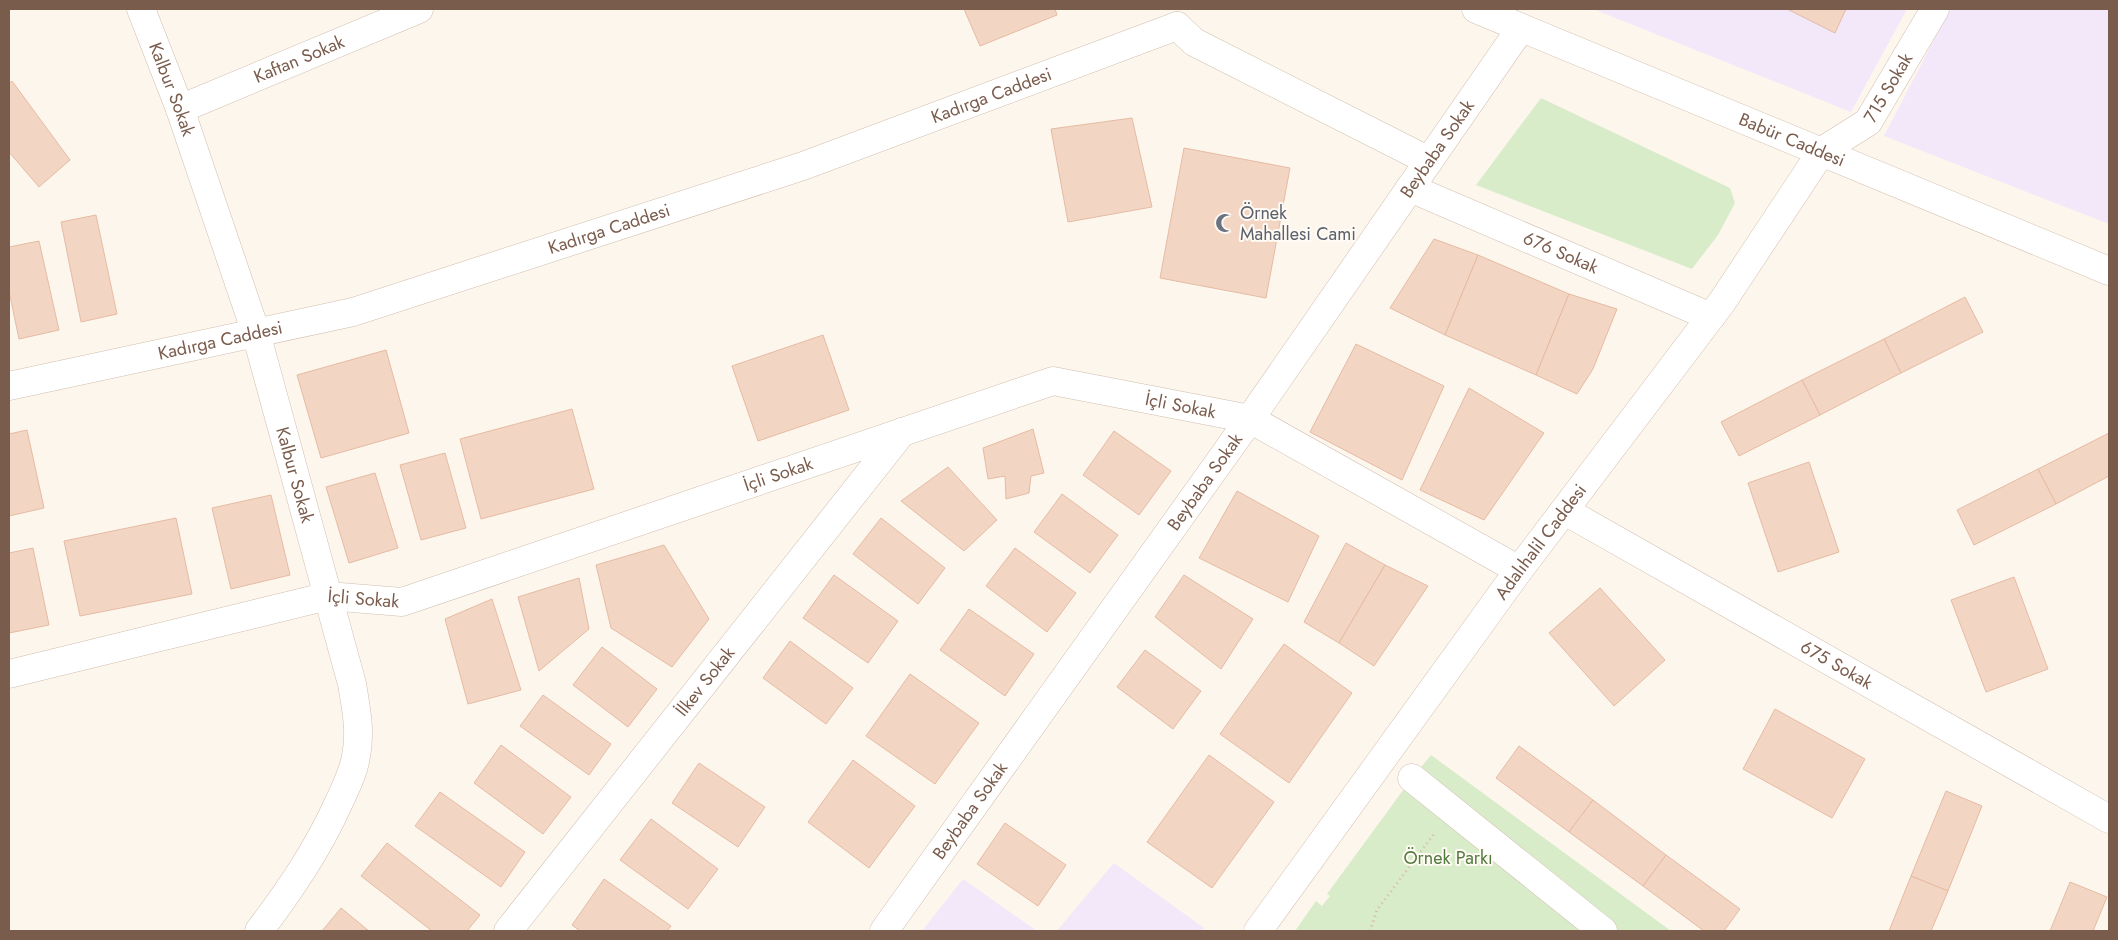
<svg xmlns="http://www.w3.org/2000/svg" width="2118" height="940" font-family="Jost,sans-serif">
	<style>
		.education { fill: #f3e8fa }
		.green { fill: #d8ecc9 }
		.building { fill: #f3d5c3; stroke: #e6bba3 }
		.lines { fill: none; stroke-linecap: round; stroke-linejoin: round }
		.street-casing { stroke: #d1beb0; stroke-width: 29 }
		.secondary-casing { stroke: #d6c0b0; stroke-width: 29 }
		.path { stroke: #d9b8a5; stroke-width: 3; stroke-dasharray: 1 4; stroke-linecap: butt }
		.street { stroke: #fff; stroke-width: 28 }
		.secondary { stroke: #fff; stroke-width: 28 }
		.labels { text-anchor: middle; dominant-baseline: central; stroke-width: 4; stroke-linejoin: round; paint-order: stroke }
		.street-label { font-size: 18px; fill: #7a5c4d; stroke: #fffaf3 }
		.worship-label { font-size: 18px; fill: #5b616d; stroke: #fffaf3; text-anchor: start }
		.park-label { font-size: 18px; fill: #537a41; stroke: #fffaf3 }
	</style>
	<rect width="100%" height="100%" fill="#fdf6ec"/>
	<g class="education">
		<path d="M1593,9H1907L1851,112Z"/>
		<path d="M1950,9L2109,10V224L1884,136Z"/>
		<path d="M1114,863L1204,928L1202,931H1057Z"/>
		<path d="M963,879L1037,931H922Z"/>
	</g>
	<g class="green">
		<path d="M1541,98L1730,188L1735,203L1718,235L1692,269L1476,185Z"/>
		<path d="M1431,755L1671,931H1295L1316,901L1322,906L1330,896L1327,894L1412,778Z"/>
	</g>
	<g class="building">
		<path d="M964,9H1055L1057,15L980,46Z"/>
		<path d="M1787,9H1846L1835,33Z"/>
		<path d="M12,81L70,160L39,187L9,152V84Z"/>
		<path d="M1132,118L1152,207L1068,222L1051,129Z"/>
		<path d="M1184,148L1290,168L1266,298L1160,278Z"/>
		<path d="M96,215L117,314L81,322L61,222Z"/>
		<path d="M1434,239L1478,255L1445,335L1390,308Z"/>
		<path d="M39,241L59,330L19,339L9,291V247Z"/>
		<path d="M1478,255L1569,294L1536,375L1445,335Z"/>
		<path d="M1569,294L1617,309L1593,369L1577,394L1536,375Z"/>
		<path d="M1965,297L1983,332L1901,373L1884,339Z"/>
		<path d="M823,335L849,410L758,441L732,366Z"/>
		<path d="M1884,339L1901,373L1820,415L1802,380Z"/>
		<path d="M1356,344L1444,386L1402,480L1310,432Z"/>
		<path d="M386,350L409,433L321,458L297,375Z"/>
		<path d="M1802,380L1820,415L1739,456L1721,422Z"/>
		<path d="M1469,388L1544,433L1484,520L1420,490Z"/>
		<path d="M572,409L594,489L481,519L460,439Z"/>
		<path d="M1033,429L1044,473L1031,476L1029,493L1006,499L1005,476L988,479L983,448Z"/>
		<path d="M27,430L44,508L9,516V434Z"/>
		<path d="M1114,431L1171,471L1139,515L1083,475Z"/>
		<path d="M2109,433V476L2056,504L2038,469Z"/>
		<path d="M445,453L466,528L421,540L400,465Z"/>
		<path d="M1809,462L1839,552L1778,572L1748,483Z"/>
		<path d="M948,467L997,520L964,551L901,501Z"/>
		<path d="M2038,469L2056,504L1974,545L1957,510Z"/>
		<path d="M375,473L398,548L349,563L326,487Z"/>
		<path d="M1237,491L1319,536L1288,602L1199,558Z"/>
		<path d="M1062,494L1118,535L1090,573L1034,532Z"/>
		<path d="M271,495L290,575L231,589L212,508Z"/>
		<path d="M176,518L192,594L80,616L64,541Z"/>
		<path d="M881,518L945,568L918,604L853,554Z"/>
		<path d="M1346,543L1385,565L1339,643L1304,622Z"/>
		<path d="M664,545L709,619L672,667L611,628L596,565Z"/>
		<path d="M33,548L49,625L9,633V553Z"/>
		<path d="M1015,548L1076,593L1047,632L986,586Z"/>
		<path d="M1385,565L1428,586L1374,666L1339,643Z"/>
		<path d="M834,575L898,621L868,663L803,618Z"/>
		<path d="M1184,575L1253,619L1221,669L1155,617Z"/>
		<path d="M2014,577L2048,669L1986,692L1951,600Z"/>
		<path d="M579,578L589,629L539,671L518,597Z"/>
		<path d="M1600,588L1665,660L1614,706L1549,633Z"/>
		<path d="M492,599L521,690L468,704L445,619Z"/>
		<path d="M969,609L1034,654L1005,696L940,650Z"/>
		<path d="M790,641L853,688L826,724L763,678Z"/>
		<path d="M1284,644L1352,693L1289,783L1220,734Z"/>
		<path d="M602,647L657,689L628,727L573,685Z"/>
		<path d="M1145,650L1201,691L1173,729L1117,687Z"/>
		<path d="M910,674L979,723L935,784L866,736Z"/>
		<path d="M543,695L611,744L589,775L520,726Z"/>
		<path d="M1775,709L1865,759L1832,818L1743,769Z"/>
		<path d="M501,745L571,797L543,834L474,783Z"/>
		<path d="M1519,746L1593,800L1569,832L1496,778Z"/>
		<path d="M1209,755L1274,802L1212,888L1147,842Z"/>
		<path d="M853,760L915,806L869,868L808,822Z"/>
		<path d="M699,763L765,807L738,847L672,803Z"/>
		<path d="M1946,791L1982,806L1948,891L1911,876Z"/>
		<path d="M440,792L525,852L501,887L415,826Z"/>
		<path d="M1593,800L1666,855L1643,886L1569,832Z"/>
		<path d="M651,819L718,869L688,909L620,860Z"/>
		<path d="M1005,823L1066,865L1038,906L977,864Z"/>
		<path d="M387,843L480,915L467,931H432L361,876Z"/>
		<path d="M1666,855L1740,909L1724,931H1704L1643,886Z"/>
		<path d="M1911,876L1948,891L1931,931H1889Z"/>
		<path d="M604,879L671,926L667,931H580L572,925Z"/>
		<path d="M2070,882L2107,897L2093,931H2050Z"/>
		<path d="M341,908L369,931H322Z"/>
	</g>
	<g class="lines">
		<g class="street-casing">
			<g id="street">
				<path id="s1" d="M141,9L180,109L256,333L352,684C356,708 361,731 356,756C354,771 346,787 339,802C318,849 290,890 259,931"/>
				<path d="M1177,26L1194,42L1429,161"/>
				<path id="s2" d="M180,109L419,9"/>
				<path id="s3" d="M1822,151L1868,122L1935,9"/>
				<path id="s4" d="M1410,188L1711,317"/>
				<path id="s5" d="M9,386L353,312L803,166L1177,26"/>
				<path id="s6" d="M1565,511L2109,819"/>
				<path id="s7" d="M9,674L328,596L402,602L1053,381L1250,419L1519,570"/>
				<path d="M1412,778L1603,931"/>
				<path id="s8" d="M508,931L902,432"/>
				<path id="s9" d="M884,931L1250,419L1521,28"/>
			</g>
		</g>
		<g class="secondary-casing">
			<g id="secondary">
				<path id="s10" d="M1476,9L2109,271"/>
				<path id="s11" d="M1258,931L1519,570L1722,302L1822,151"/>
			</g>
		</g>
		<path class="path" d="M1370,931L1377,910L1434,834"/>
		<use href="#street" class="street"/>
		<use href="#secondary" class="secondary"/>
	</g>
	<defs>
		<g id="mosque-bare" transform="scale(1.5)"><path d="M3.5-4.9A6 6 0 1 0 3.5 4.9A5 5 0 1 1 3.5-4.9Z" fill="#6b7280" stroke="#fffaf3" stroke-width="2.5" paint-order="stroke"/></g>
	</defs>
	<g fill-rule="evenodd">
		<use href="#mosque-bare" x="1225" y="223"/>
	</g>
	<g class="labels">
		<g class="street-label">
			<text stroke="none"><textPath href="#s2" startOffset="129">Kaftan Sokak</textPath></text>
			<text stroke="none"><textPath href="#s3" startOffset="94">715 Sokak</textPath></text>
			<text stroke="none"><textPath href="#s1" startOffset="86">Kalbur Sokak</textPath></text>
			<text stroke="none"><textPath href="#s5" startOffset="1026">Kadırga Caddesi</textPath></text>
			<text stroke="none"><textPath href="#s10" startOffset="342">Babür Caddesi</textPath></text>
			<text stroke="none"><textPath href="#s9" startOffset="958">Beybaba Sokak</textPath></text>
			<text stroke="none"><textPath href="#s5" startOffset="621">Kadırga Caddesi</textPath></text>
			<text stroke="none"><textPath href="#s4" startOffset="164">676 Sokak</textPath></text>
			<text stroke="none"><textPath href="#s5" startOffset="216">Kadırga Caddesi</textPath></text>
			<text stroke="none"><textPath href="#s7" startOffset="1220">İçli Sokak</textPath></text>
			<text stroke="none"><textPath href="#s7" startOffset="800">İçli Sokak</textPath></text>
			<text stroke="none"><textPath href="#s1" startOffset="491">Kalbur Sokak</textPath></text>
			<text stroke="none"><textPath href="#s9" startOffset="552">Beybaba Sokak</textPath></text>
			<text stroke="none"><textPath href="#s11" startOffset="481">Adalıhalil Caddesi</textPath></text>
			<text stroke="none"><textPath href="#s7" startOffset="364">İçli Sokak</textPath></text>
			<text stroke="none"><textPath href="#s6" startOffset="312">675 Sokak</textPath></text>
			<text stroke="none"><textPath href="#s8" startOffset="318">İlkev Sokak</textPath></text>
			<text stroke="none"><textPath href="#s9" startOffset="148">Beybaba Sokak</textPath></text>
		</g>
		<g class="worship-label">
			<text x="1240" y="213">Örnek<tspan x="1240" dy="21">Mahallesi Cami</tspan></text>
		</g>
		<g class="park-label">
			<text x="1448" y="858">Örnek Parkı</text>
		</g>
	</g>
	<rect width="2118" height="940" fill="none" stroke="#7a5c4d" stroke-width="20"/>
</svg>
